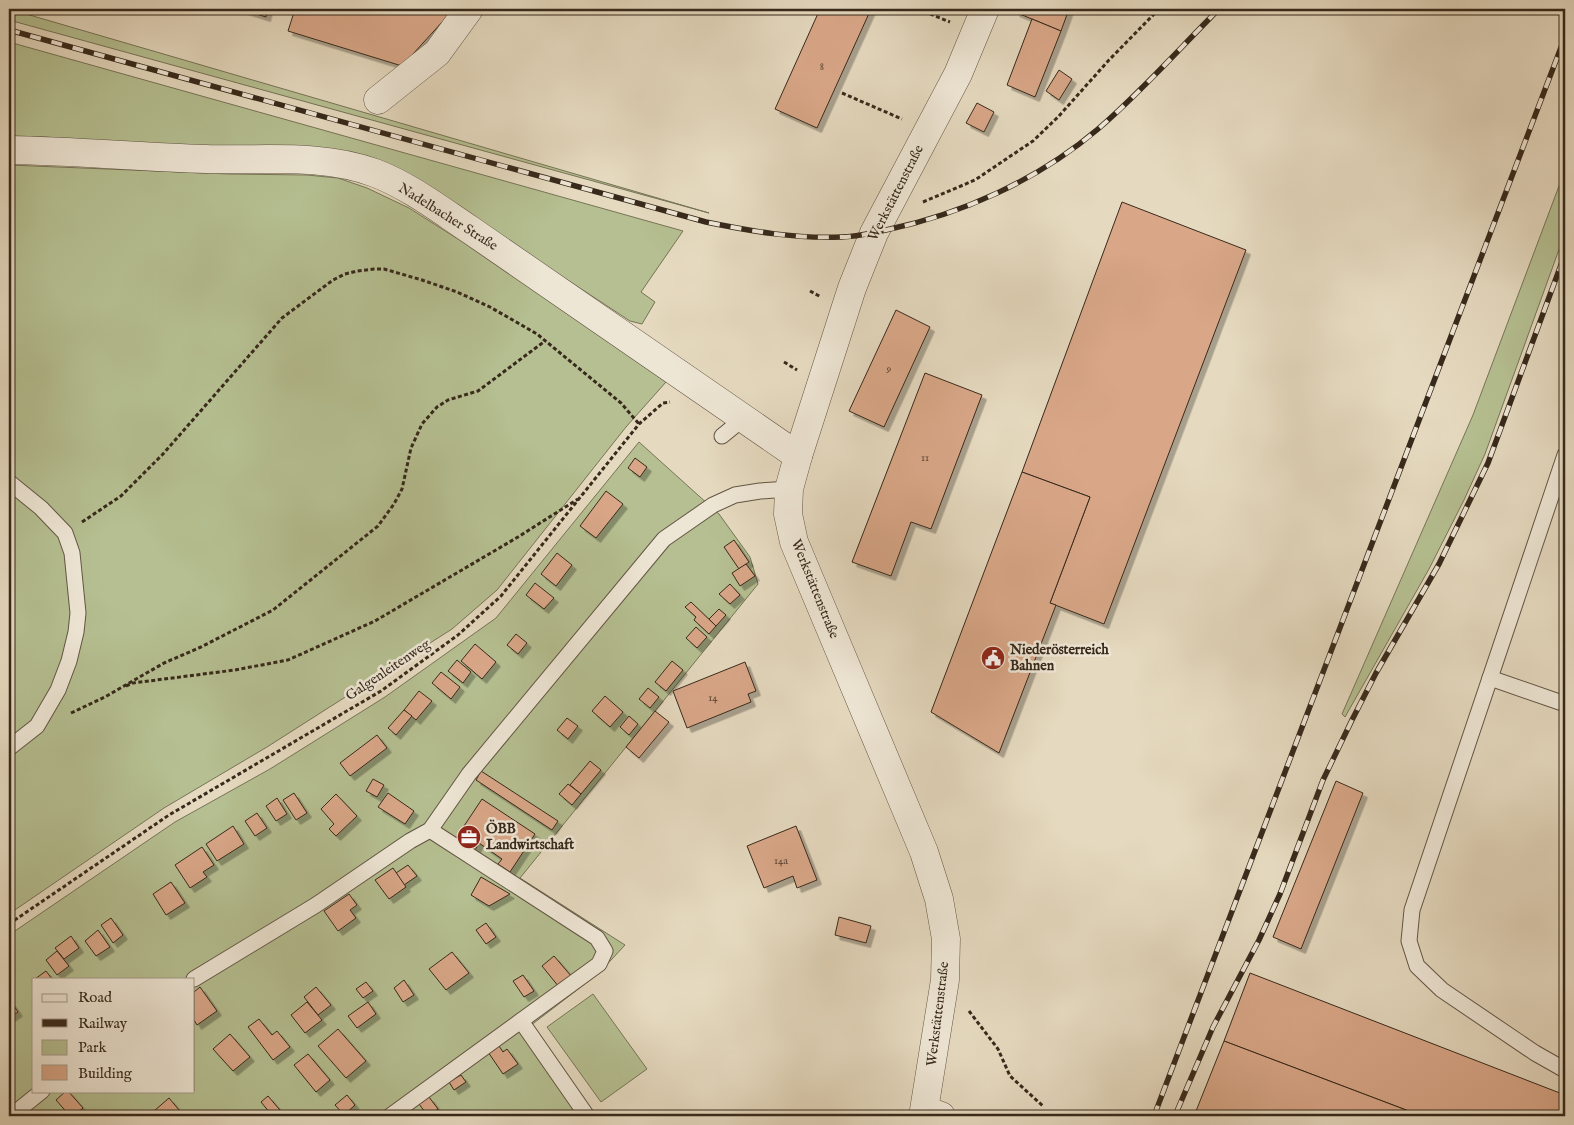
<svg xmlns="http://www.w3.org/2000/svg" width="1574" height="1125" font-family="'IM FELL English',serif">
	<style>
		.green { fill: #b5bf91; stroke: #767456; fill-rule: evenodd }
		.building { fill: #d9a788; stroke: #37291b; filter: url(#shadow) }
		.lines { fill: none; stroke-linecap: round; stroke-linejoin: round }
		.service-casing { stroke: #625544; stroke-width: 17 }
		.minor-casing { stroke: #625544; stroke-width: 29 }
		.tertiary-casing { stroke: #625544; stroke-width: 29 }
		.path { stroke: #37291b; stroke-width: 3; stroke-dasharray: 4 2.5; stroke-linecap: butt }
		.service { stroke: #eee6d5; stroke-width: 15 }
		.minor { stroke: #eee6d5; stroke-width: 28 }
		.tertiary { stroke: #eee6d5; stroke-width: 28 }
		.rail-casing { stroke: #37291b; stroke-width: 5.5 }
		.rail { stroke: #eee6d5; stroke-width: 4; stroke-dasharray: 11; stroke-linecap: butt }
		.labels { text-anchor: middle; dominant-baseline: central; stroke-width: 5; stroke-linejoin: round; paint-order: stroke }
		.number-label { font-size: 11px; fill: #604836 }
		.street-label { font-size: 14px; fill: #37291b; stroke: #eee6d5 }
		.poi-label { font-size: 14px; font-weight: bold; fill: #37291b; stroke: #eee6d5; text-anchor: start }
	</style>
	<defs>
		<filter id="shadow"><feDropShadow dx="4.5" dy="4.5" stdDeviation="0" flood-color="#0004"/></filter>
	</defs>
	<rect width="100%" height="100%" fill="#e5d9bf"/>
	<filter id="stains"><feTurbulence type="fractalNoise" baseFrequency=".004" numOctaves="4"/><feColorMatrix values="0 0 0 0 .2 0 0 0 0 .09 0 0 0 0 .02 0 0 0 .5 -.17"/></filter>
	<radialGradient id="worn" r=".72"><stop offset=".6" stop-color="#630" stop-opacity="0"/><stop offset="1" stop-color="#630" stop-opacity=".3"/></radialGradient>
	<g class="green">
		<path d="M9,9L709,213L9,20Z"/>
		<path d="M9,42L683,231L641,292L655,302L642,324L630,321L423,185L178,146L44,137L9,136Z"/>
		<path d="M9,165L229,174L307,175L338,178L367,188L409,208L461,241L666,382L626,427L497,590L452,629L267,747L164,808L9,914Z"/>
		<path d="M1565,170V233L1485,454L1464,500L1429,569L1345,717L1342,714L1473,415Z"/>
		<path d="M639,442L719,514L750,557L758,584L520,878L625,945L599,973L530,1026L593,1116H9V935L175,822L270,769L385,697L496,618ZM34,979H194V1091H34Z"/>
		<path d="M593,994L647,1069L601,1102L547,1027Z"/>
	</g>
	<g class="building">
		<path d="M240,9H268L266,17Z"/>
		<path d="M295,9H454L402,66L288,31Z"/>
		<path d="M820,9H871L817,128L775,109Z"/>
		<path d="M1016,9H1069L1061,31L1015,12Z"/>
		<path d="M1032,19L1061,31L1035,97L1007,85Z"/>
		<path d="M1059,70L1072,79L1059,100L1046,91Z"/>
		<path d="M977,103L994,112L984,132L966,123Z"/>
		<path d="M1122,202L1246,250L1104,624L1050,603L1090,497L1022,472Z"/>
		<path d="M896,310L930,327L884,427L849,411Z"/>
		<path d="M925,373L982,395L931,529L911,522L891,576L852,562Z"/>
		<path d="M635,458L647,467L640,477L628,468Z"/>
		<path d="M1022,472L1090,497L1050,603L1056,605L999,753L931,712Z"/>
		<path d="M606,491L623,504L596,538L580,526Z"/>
		<path d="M734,540L749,562L739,569L724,547Z"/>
		<path d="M557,553L572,565L556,586L541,574Z"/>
		<path d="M746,564L755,576L740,586L732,573Z"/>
		<path d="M535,583L554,598L544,609L526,595Z"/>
		<path d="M730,584L740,595L730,604L719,594Z"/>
		<path d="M691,602L716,626L709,634L694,620L696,617L685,607Z"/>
		<path d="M719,609L726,615L716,626L709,619Z"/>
		<path d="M696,627L707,637L697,648L686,638Z"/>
		<path d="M516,634L527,643L518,654L507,645Z"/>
		<path d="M475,644L496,662L482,679L461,661Z"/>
		<path d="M457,660L471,672L463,683L448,671Z"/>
		<path d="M672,661L683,670L666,691L655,682Z"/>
		<path d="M745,662L756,691L748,694L751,702L687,728L673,691Z"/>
		<path d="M441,672L460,687L451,699L432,683Z"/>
		<path d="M648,688L659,697L650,708L639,699Z"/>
		<path d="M419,691L432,701L416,720L404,710Z"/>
		<path d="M605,696L623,712L610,727L592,711Z"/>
		<path d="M404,710L412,716L396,735L388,728Z"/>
		<path d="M655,711L669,722L639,758L626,747Z"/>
		<path d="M629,716L638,724L629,735L620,727Z"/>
		<path d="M567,718L578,726L568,739L557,730Z"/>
		<path d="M377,735L387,748L350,776L340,763Z"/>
		<path d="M590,761L601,770L581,794L570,785Z"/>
		<path d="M481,771L558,821L552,830L476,780Z"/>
		<path d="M373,779L384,785L377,797L366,791Z"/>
		<path d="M1336,781L1363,793L1301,949L1273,937Z"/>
		<path d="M568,784L581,794L572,805L559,794Z"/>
		<path d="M294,793L307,813L296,820L283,800Z"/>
		<path d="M388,793L414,811L405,824L378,807Z"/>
		<path d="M336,794L357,816L336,836L329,829L334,824L321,809Z"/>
		<path d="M277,798L287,814L276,821L266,806Z"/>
		<path d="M482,799L535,834L510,872L498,864L502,859L479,843L475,850L456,838Z"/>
		<path d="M257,813L267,828L255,836L245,821Z"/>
		<path d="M233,826L244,844L217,861L206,844Z"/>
		<path d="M796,826L817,880L797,888L793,876L764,888L747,846Z"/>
		<path d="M202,847L214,865L203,872L207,877L190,888L175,865Z"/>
		<path d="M408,865L417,876L404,885L396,873Z"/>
		<path d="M393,868L406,887L389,899L375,880Z"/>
		<path d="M481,877L510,894L489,906L471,895Z"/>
		<path d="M171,882L185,903L166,915L153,894Z"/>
		<path d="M349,894L357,905L350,910L356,918L338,931L324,911Z"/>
		<path d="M839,917L871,926L866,943L835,935Z"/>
		<path d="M111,918L123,935L113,943L101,925Z"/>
		<path d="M486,923L496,937L486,944L476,930Z"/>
		<path d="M98,930L110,947L96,956L85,941Z"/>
		<path d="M71,936L79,948L64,959L55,948Z"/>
		<path d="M57,951L69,966L57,975L46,960Z"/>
		<path d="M452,952L469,973L446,990L429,969Z"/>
		<path d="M554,956L572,977L559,987L542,966Z"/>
		<path d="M46,971L52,979H35Z"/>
		<path d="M1250,973L1565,1095V1116H1422L1224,1041Z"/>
		<path d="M523,975L534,991L524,997L513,981Z"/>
		<path d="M404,980L414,995L403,1002L394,988Z"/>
		<path d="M366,982L373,991L363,998L356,989Z"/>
		<path d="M200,987L217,1011L197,1025L194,1020V992Z"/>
		<path d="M316,987L331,1005L318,1015L304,997Z"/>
		<path d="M9,999L18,1012L9,1018Z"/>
		<path d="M307,1002L322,1020L305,1033L291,1015Z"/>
		<path d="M368,1002L376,1014L357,1028L348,1016Z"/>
		<path d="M259,1019L272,1035L277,1031L290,1047L273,1060L248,1027Z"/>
		<path d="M338,1029L366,1061L346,1078L318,1046Z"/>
		<path d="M230,1034L250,1057L233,1071L213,1049Z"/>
		<path d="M1224,1041L1422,1116H1194Z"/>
		<path d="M499,1046L503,1052L507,1049L518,1064L503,1074L488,1052Z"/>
		<path d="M308,1054L330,1080L316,1092L294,1065Z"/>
		<path d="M461,1075L466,1082L454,1090L449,1082Z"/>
		<path d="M66,1091H68L83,1108L73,1116H70L56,1100Z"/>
		<path d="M347,1095L355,1105L344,1115L335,1105Z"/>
		<path d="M268,1096L285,1116H266L270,1113L261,1102Z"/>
		<path d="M429,1097L438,1109L428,1116L419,1104Z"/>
		<path d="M169,1098L184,1116L191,1110L197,1116H159L154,1111Z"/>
		<path d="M697,1111L720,1116H695Z"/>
		<path d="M665,1112L685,1116H664Z"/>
	</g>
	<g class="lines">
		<g class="service-casing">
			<g id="service">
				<path d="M722,436L744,418"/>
				<path d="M1565,455L1412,910L1409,941L1417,966L1442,990L1535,1053L1565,1070"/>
				<path d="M9,482L41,508L65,533L72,553L78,613L76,632L69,661L58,690L37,726L9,748"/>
				<path d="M1490,678L1565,704"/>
				<path d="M194,979L316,905L410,841L430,830L469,774L664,539L713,505L735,495L760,491L789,489"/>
				<path d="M521,1021L587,1116"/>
				<path d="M11,1116L42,1091"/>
				<path d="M390,1116L599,964L605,951L597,938L430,830"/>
			</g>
		</g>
		<g class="minor-casing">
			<g id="minor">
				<path d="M378,100L437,53L469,9"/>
				<path d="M798,456L789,489L788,514L794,542L924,852L939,899L946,939L945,980L924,1110L941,1116"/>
			</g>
		</g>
		<g class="tertiary-casing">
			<path id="tertiary" d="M9,150C74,151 140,157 206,159C261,161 321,153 375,173C409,186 439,209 469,229L798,456L852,288L874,233L958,74L985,9"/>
		</g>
		<g class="path">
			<path d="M918,9L950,22"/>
			<path d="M842,93L902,119"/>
			<path d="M923,202L975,180L1033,141L1058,117L1109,60L1159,9"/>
			<path d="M810,291L821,297"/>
			<path d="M784,362L797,370"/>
			<path d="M82,522L121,496L163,454L282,318L333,280L345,274L357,271L374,269H384L422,280L457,292L490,307L537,334L621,403L639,424"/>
			<path d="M126,686L133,683L235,670L288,660L375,621L518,537L578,499"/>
			<path d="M71,713L105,697L164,663L201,647L273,610L378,526L394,504L402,489L411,448L422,424L437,407L448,400L478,391L545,341"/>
			<path d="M9,924L169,815L381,691L458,635L501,596L639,424L663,403L670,402"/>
			<path d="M969,1011L998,1049L1010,1076L1044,1107"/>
		</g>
		<use href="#service" class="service"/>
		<use href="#minor" class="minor"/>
		<use href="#tertiary" class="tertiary"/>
		<g class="rail-casing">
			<g id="rail">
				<path d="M9,30L706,222C750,231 795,239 841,237C856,237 871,233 886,230C962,214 1038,180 1098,129C1141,92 1179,49 1219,9"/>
				<path d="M1177,1111L1213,1027L1259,940L1280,894L1323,780L1352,720L1376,673L1439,564L1488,463L1565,254"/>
				<path d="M1154,1116L1565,37"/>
			</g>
		</g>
		<use href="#rail" class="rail"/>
	</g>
	<defs>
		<g id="civic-disc" transform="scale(1.25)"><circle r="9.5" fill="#8f2418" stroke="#eee6d5"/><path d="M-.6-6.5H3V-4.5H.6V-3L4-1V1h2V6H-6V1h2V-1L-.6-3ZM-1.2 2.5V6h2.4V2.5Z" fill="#fff"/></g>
		<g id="office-disc" transform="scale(1.25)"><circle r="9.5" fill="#8f2418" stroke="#eee6d5"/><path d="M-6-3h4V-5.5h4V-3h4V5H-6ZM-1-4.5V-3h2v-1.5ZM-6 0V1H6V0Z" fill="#fff"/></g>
	</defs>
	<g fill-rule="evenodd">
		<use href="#civic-disc" x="993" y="658"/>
		<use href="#office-disc" x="469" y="837"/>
	</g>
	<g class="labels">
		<g class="number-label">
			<text x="822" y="67">8</text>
			<text x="889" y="369">9</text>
			<text x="925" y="458">11</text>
			<text x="713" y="698">14</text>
			<text x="781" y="861">14a</text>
		</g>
		<g class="street-label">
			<text transform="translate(896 193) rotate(-63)">Werkstättenstraße</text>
			<text transform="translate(448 217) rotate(32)">Nadelbacher Straße</text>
			<text transform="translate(815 589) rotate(68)">Werkstättenstraße</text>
			<text transform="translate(388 670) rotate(-34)">Galgenleitenweg</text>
			<text transform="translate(938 1014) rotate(-83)">Werkstättenstraße</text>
		</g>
		<g class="poi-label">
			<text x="1010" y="650">Niederösterreich<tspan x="1010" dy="16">Bahnen</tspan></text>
			<text x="486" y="829">ÖBB<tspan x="486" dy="16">Landwirtschaft</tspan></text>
		</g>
	</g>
	<rect width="1574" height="1125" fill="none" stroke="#e5d9bf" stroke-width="30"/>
	<rect x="10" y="10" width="1554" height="1105" fill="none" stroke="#37291b" stroke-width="2.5"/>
	<rect x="15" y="15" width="1544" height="1095" fill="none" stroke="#37291b"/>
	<rect x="32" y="978" width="162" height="115" fill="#eee6d5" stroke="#a59a8b"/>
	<rect x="42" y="994" width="25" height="8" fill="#eee6d5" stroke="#a59a8b"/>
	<text x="78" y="1002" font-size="15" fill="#37291b">Road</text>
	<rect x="42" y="1019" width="25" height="8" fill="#37291b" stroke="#a59a8b"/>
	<text x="78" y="1028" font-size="15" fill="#37291b">Railway</text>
	<rect x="42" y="1040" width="25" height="15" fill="#b5bf91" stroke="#a59a8b"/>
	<text x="78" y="1052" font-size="15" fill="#37291b">Park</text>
	<rect x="42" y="1065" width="25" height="15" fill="#d9a788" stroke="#a59a8b"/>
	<text x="78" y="1078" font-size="15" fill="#37291b">Building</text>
	<rect width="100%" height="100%" filter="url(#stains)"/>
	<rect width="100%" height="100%" fill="url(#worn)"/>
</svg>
